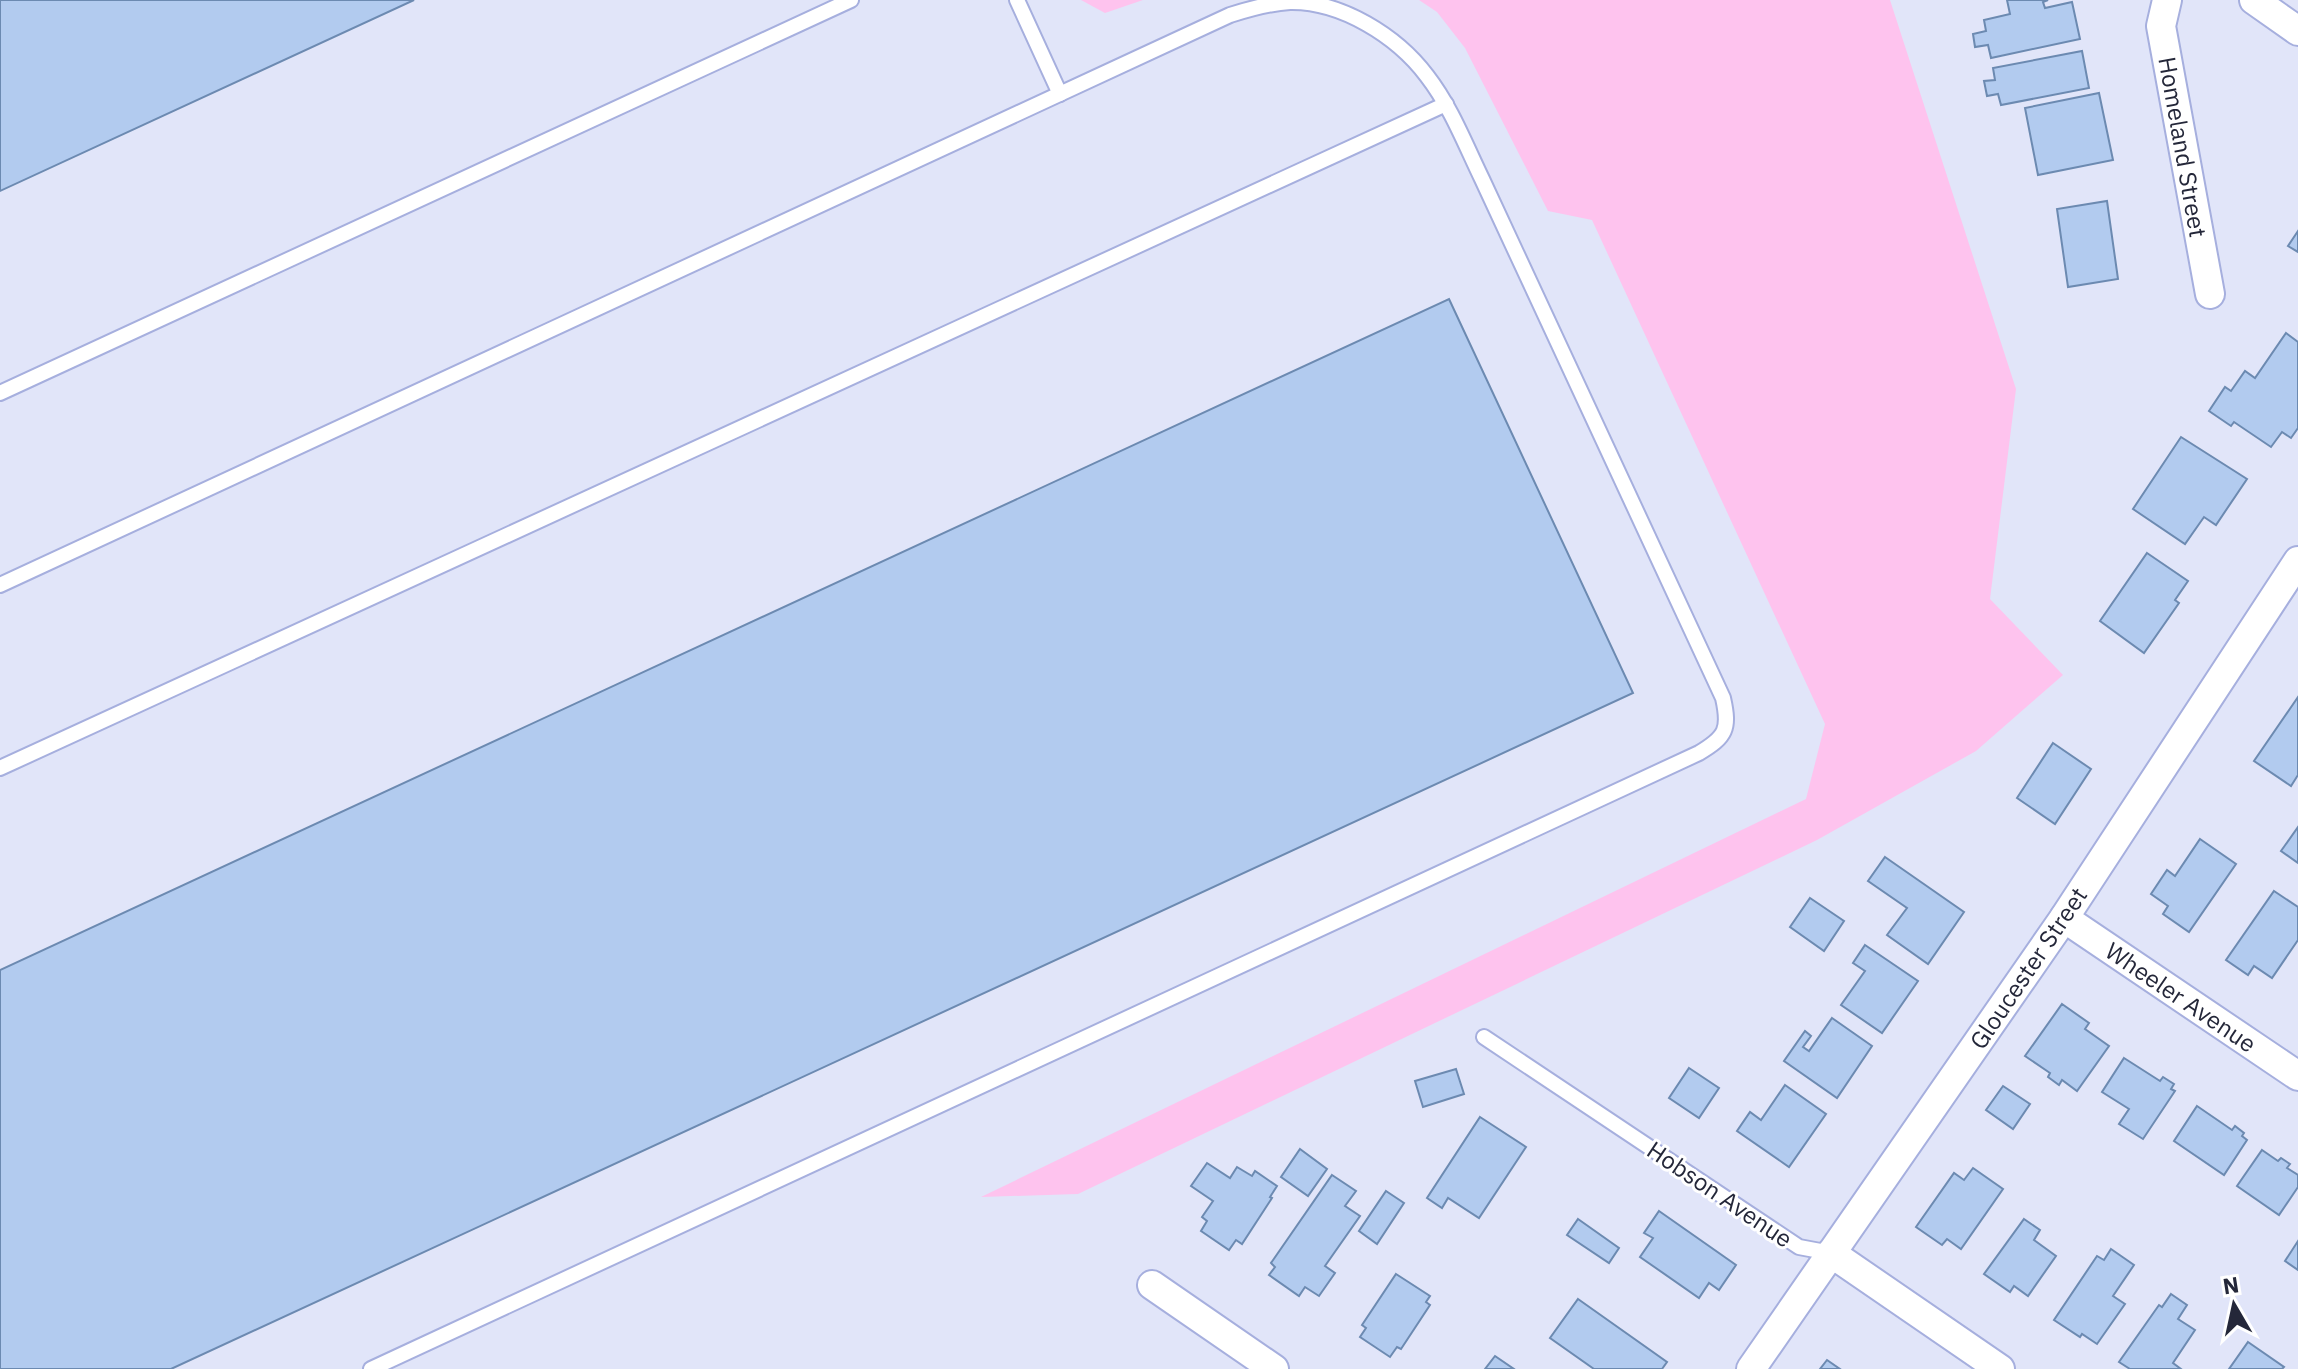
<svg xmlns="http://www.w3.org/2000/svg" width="2298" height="1369" font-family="'IBM Plex Sans',sans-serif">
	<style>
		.green { fill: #fec3ee }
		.building { fill: #b2cbef; stroke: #6c8ab1; stroke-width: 2 }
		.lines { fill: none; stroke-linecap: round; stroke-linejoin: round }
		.lane-casing { stroke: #a6afde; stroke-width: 18 }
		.street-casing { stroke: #a6afde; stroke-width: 32 }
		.lane { stroke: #fff; stroke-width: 14 }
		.street { stroke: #fff; stroke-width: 28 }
		.labels { text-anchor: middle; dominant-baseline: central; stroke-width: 6; stroke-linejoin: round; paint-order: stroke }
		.street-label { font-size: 24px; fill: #242739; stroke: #fff }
	</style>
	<rect width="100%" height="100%" fill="#e1e5f9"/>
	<g class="green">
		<path d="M1081,0H1143L1105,13Z"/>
		<path d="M1419,0H1890L2016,389L1990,599L2063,675L1976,751L1817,840L1078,1194L981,1197L1806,799L1825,724L1592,220L1548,211L1465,48L1437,12Z"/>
	</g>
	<g class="building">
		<path d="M0,0H414L0,191Z"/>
		<path d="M2007,0H2048L2043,2L2045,8L2072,2L2080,39L1991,58L1988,45L1975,47L1973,34L1986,31L1984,20L2010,14Z"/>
		<path d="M2082,51L2089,88L2001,105L1998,94L1987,96L1984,81L1995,80L1993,68Z"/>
		<path d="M2099,93L2113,160L2038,175L2025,108Z"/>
		<path d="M2107,201L2118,279L2068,287L2057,209Z"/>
		<path d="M2298,231V252L2288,246Z"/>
		<path d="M1449,299L1633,693L171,1369H0V970Z"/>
		<path d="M2286,333L2298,342V428L2291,438L2282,432L2271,447L2234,422L2231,426L2209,411L2225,387L2231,391L2245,371L2255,378Z"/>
		<path d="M2181,437L2247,479L2216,525L2204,517L2185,544L2133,509Z"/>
		<path d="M2147,553L2188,581L2175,600L2179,603L2144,653L2100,621Z"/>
		<path d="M2298,697V775L2291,786L2254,761Z"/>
		<path d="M2053,743L2091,769L2055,824L2017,798Z"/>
		<path d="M2298,827V863L2281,851Z"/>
		<path d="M2200,839L2236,864L2189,932L2163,914L2168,906L2151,894L2167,870L2175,876Z"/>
		<path d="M1885,857L1964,912L1928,964L1887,935L1907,908L1868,881Z"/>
		<path d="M2274,891L2298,907V940L2272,978L2254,966L2248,975L2226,960Z"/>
		<path d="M1810,898L1844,921L1824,951L1790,927Z"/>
		<path d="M1865,945L1918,981L1882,1033L1841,1005L1865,971L1853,963Z"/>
		<path d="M2062,1004L2089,1023L2085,1029L2109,1046L2077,1091L2062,1080L2059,1085L2048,1077L2050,1073L2025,1056Z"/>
		<path d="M1832,1018L1872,1046L1837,1098L1784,1061L1805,1031L1811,1036L1803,1047L1809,1051Z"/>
		<path d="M2124,1058L2160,1081L2163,1077L2174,1084L2171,1089L2175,1091L2143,1139L2119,1124L2129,1109L2102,1092Z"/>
		<path d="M1689,1068L1719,1088L1699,1118L1669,1098Z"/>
		<path d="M1456,1069L1464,1094L1423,1107L1415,1081Z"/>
		<path d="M1785,1085L1826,1114L1789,1167L1737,1131L1750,1112L1761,1120Z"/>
		<path d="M2003,1086L2030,1104L2013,1129L1986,1110Z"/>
		<path d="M2197,1106L2232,1130L2235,1126L2244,1133L2242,1136L2247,1140L2224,1175L2174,1141Z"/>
		<path d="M1480,1117L1526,1147L1479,1218L1448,1198L1442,1208L1427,1198Z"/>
		<path d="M1300,1149L1327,1169L1308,1196L1281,1177Z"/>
		<path d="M2262,1150L2278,1161L2281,1158L2290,1164L2287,1168L2298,1175V1187L2279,1215L2237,1186Z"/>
		<path d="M1207,1163L1230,1178L1237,1167L1252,1176L1255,1171L1277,1186L1270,1197L1272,1198L1242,1244L1236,1240L1229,1250L1201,1231L1207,1221L1202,1217L1213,1201L1191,1186Z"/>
		<path d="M1973,1168L2003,1189L1961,1249L1947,1239L1942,1245L1916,1227L1954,1173L1964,1180Z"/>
		<path d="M1332,1175L1356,1191L1345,1206L1360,1216L1325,1266L1335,1273L1319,1296L1305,1287L1299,1296L1269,1275L1275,1267L1271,1263Z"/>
		<path d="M1386,1191L1404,1203L1377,1244L1359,1231Z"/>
		<path d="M1659,1211L1736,1265L1719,1290L1709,1283L1699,1298L1640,1257L1653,1238L1644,1233Z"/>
		<path d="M1578,1219L1619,1248L1609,1263L1567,1235Z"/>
		<path d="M2024,1219L2040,1230L2034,1240L2056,1256L2028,1296L2014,1286L2010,1292L1984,1274Z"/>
		<path d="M2298,1241V1270L2285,1261Z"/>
		<path d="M2111,1249L2134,1265L2113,1296L2125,1304L2097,1344L2082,1334L2080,1337L2054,1320L2097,1256L2104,1260Z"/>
		<path d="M1396,1274L1430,1296L1426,1302L1430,1305L1401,1349L1397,1347L1390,1357L1360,1337L1366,1328L1362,1325Z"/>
		<path d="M2171,1294L2187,1305L2178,1319L2195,1330L2173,1363L2181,1369H2130L2119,1362L2159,1305L2162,1307Z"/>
		<path d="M1578,1299L1667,1362L1662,1369H1594L1550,1338Z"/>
		<path d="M2248,1342L2284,1367L2282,1369H2229Z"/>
		<path d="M1495,1356L1514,1369H1485Z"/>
		<path d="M1827,1360L1840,1369H1820Z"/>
	</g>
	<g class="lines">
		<g class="lane-casing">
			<g id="lane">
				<path d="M1017,0L1060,94"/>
				<path d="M0,393L851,0"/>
				<path d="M0,585L1230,15C1249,9 1270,3 1290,2C1341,1 1397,36 1427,76C1451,107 1465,144 1482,179L1723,698C1730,729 1726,737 1699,753L371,1369"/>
				<path d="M0,768L1446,104"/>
				<path d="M1484,1037L1799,1247L1831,1253"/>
			</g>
		</g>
		<g class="street-casing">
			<g id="street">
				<path d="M2167,0L2161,26L2210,294"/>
				<path d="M2254,0L2298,31"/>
				<path d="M2064,918L2298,1076"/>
				<path d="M1831,1253L2000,1369"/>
				<path d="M1152,1285L1274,1369"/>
				<path d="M1751,1369L2064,918L2298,561"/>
			</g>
		</g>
		<use href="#lane" class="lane"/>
		<use href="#street" class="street"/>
	</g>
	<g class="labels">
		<g class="street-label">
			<text transform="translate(2183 147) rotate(80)">Homeland Street</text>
			<text transform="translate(2028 968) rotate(-56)">Gloucester Street</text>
			<text transform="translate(2181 997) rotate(34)">Wheeler Avenue</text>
			<text transform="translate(1720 1194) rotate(34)">Hobson Avenue</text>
		</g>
	</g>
	<g transform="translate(2234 1305) rotate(351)" stroke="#ffffff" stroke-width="6" paint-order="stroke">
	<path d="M0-6L14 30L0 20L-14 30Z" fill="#242739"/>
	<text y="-12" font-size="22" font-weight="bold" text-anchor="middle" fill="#242739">N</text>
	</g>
</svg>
